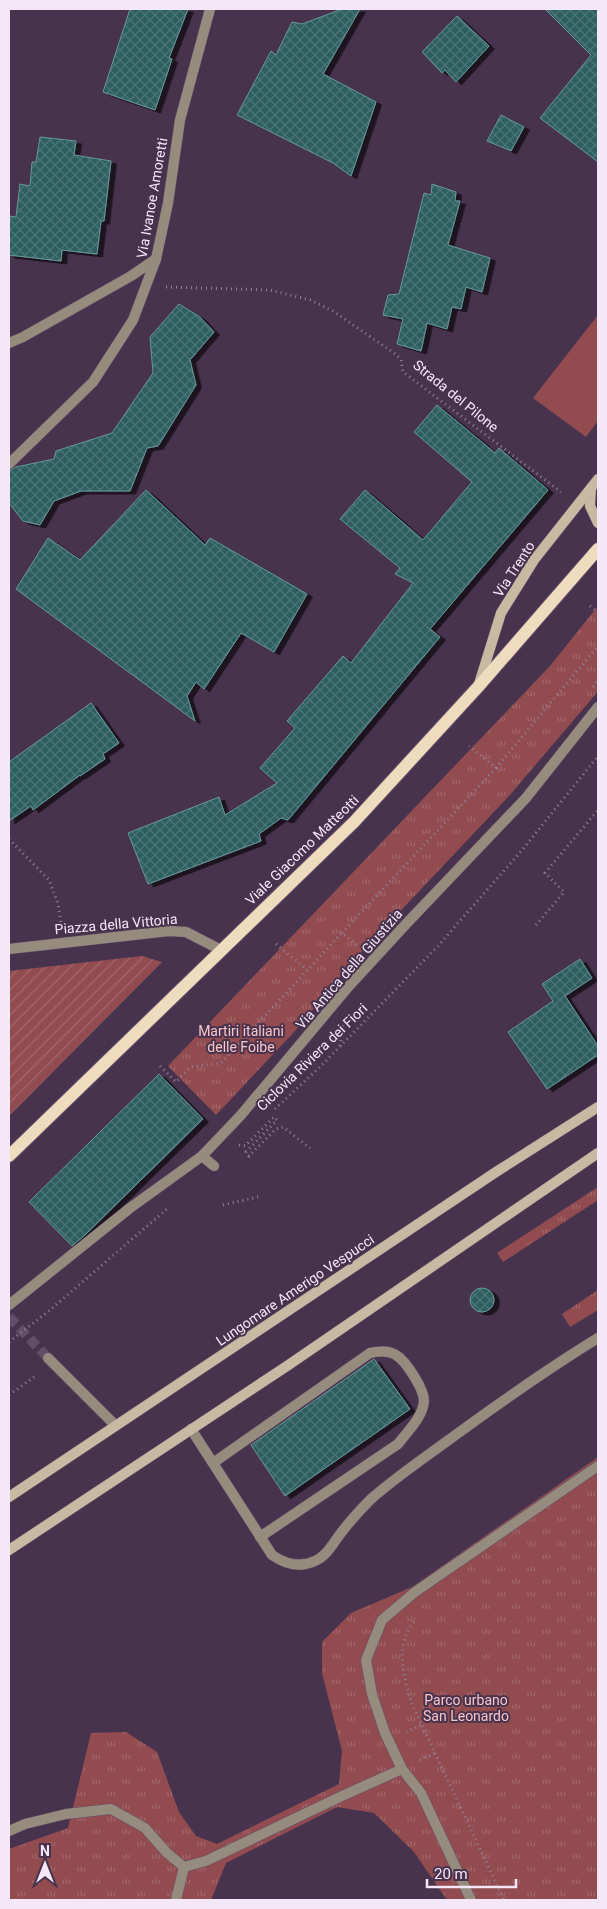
<svg xmlns="http://www.w3.org/2000/svg" width="607" height="1909" font-family="Roboto,sans-serif">
	<style>
		.grass { fill: url(#grass-tufts) }
		.garden { fill: url(#garden-furrows) }
		.pitch { fill: #924c50 }
		.building { fill: url(#building-cross-hatch); stroke: #669899; filter: url(#shadow) }
		.lines { fill: none; stroke-linecap: round; stroke-linejoin: round }
		.street-tunnel { stroke: #624e68; stroke-width: 10; stroke-dasharray: 10 5; stroke-linecap: butt }
		.lane-casing { stroke: #645069; stroke-width: 11 }
		.street-casing { stroke: #645069; stroke-width: 11 }
		.secondary-casing { stroke: #645069; stroke-width: 11 }
		.primary-casing { stroke: #645069; stroke-width: 14 }
		.path { stroke: #928197; stroke-width: 3; stroke-dasharray: 1 4; stroke-linecap: butt }
		.lane { stroke: #968c7d; stroke-width: 10 }
		.street { stroke: #968c7d; stroke-width: 10 }
		.secondary { stroke: #c8b9a2; stroke-width: 10 }
		.primary { stroke: #efdbbd; stroke-width: 12 }
		.labels { text-anchor: middle; dominant-baseline: central; stroke-width: 4; stroke-linejoin: round; paint-order: stroke }
		.street-label { font-size: 14px; fill: #f4e7f8; stroke: #48334e }
		.park-label { font-size: 14px; fill: #f8c5c6; stroke: #48334e }
	</style>
	<defs>
		<pattern id="grass-tufts" width="24" height="20" patternUnits="userSpaceOnUse" patternTransform="scale(1.25)"><rect width="24" height="20" fill="#924c50"/><path d="M3 7l-1-3M5 7V3M7 7l1-3M15 17l-1-3M17 17v-4M19 17l1-3" fill="none" stroke="#a2666a"/></pattern>
		<pattern id="garden-furrows" width="10" height="10" patternUnits="userSpaceOnUse" patternTransform="scale(1.25)"><rect width="10" height="10" fill="#924c50"/><path d="M-1 1l2-2M0 10L10 0M9 11l2-2" fill="none" stroke="#a2666a"/></pattern>
		<pattern id="building-cross-hatch" width="8" height="8" patternUnits="userSpaceOnUse" patternTransform="scale(1.25)"><rect width="8" height="8" fill="#2d5e5f"/><path d="M0 0l8 8M0 8l8-8" fill="none" stroke="#4c7577"/></pattern>
		<filter id="shadow"><feDropShadow dx="5.5" dy="3" stdDeviation="0" flood-color="#0009"/></filter>
	</defs>
	<rect width="100%" height="100%" fill="#48334e"/>
	<g class="grass">
		<path d="M598,606V690L595,695L509,796L356,958L295,1031L216,1115L168,1066L550,666Z"/>
		<path d="M598,1187V1200L503,1262L497,1253Z"/>
		<path d="M598,1290V1310L570,1327L562,1314Z"/>
		<path d="M598,1457V1900H447L414,1852L374,1813L337,1807L226,1863L211,1900H9V1849L68,1828L91,1733L126,1732L157,1752L179,1812L196,1836L217,1844L339,1784L342,1751L322,1673V1642L351,1613L412,1587Z"/>
	</g>
	<path class="garden" d="M142,956L162,962L9,1116V971Z"/>
	<path class="pitch" d="M598,315V421L586,437L533,398Z"/>
	<g class="building">
		<path d="M130,9H188L169,58L172,59L155,110L103,92Z"/>
		<path d="M342,9H360L323,74L376,102L351,176L333,163L237,115L271,51L276,55L292,22L302,24Z"/>
		<path d="M545,9H598V162L540,118L591,55Z"/>
		<path d="M457,16L489,46L456,82L445,70L442,73L422,52Z"/>
		<path d="M501,115L524,127L511,151L487,141Z"/>
		<path d="M40,137L76,141L74,155L111,161L104,221H101L97,254L62,250L61,261L9,255V216L16,217L20,184L30,186L32,162H36Z"/>
		<path d="M432,184L456,192L455,201H460L448,245L490,258L482,292L466,287L461,309L452,307L447,329L427,323L421,351L397,344L403,319L383,315L388,295L399,294L424,193L431,195Z"/>
		<path d="M179,304L200,317L214,332L190,360L196,385L158,446L147,448L130,491H81L54,501L40,525L23,521L9,503V471L16,467L54,459L56,451L112,433L153,373L150,337Z"/>
		<path d="M437,405L495,453L499,448L548,490L430,629L440,637L288,820L281,818L259,834L261,841L148,884L128,833L219,797L225,815L277,783L260,768L295,728L287,721L343,656L351,663L413,583L395,574L400,568L340,519L365,490L423,540L472,482L414,432Z"/>
		<path d="M146,490L205,545L210,538L307,594L274,652L241,633L204,689L196,682L187,696L195,721L16,589L48,538L80,560Z"/>
		<path d="M91,703L119,743L103,754L105,759L80,776V775L33,810L31,806L9,821V762Z"/>
		<path d="M580,959L592,978L565,996L598,1046V1055L547,1089L508,1032L553,1001L542,984Z"/>
		<path d="M159,1074L203,1119L85,1235L72,1246L29,1202Z"/>
		<circle cx="482" cy="1300" r="12"/>
		<path d="M374,1359L410,1409L285,1496L251,1445Z"/>
	</g>
	<g class="lines">
		<path class="street-tunnel" d="M9,1317L48,1358"/>
		<g class="lane-casing">
			<path id="lane" d="M213,1463L370,1353C379,1351 388,1350 396,1355C406,1361 424,1389 424,1401C423,1417 407,1432 398,1444L260,1537"/>
		</g>
		<g class="street-casing">
			<g id="street">
				<path d="M9,343L23,337L131,276L156,259"/>
				<path d="M9,464L93,382L133,320L156,259L168,203L180,120L210,9"/>
				<path d="M9,949L169,931L186,932L221,950"/>
				<path d="M202,1156L214,1166"/>
				<path d="M9,1305L130,1208L202,1156L241,1115L349,986L407,923L526,798L598,707"/>
				<path d="M48,1358L115,1425"/>
				<path d="M191,1429L272,1555C285,1564 300,1568 315,1561C327,1556 333,1543 341,1533C350,1521 360,1510 371,1499C396,1477 424,1458 450,1439C498,1404 547,1369 598,1338"/>
				<path d="M9,1831L25,1824L66,1814L111,1809L145,1828L167,1853L184,1867L206,1861L342,1796L402,1769"/>
				<path d="M176,1900L184,1867"/>
				<path d="M471,1900L421,1793L402,1769L385,1733L372,1694L366,1660L382,1620L415,1592L598,1466"/>
			</g>
		</g>
		<g class="secondary-casing">
			<g id="secondary">
				<path d="M591,488L590,506L598,523"/>
				<path d="M479,684L501,613L534,560L598,479"/>
				<path d="M9,1497L496,1172L598,1107"/>
				<path d="M9,1550L287,1366L598,1153"/>
			</g>
		</g>
		<g class="primary-casing">
			<path id="primary" d="M9,1156L354,822L478,687L598,549"/>
		</g>
		<g class="path">
			<path d="M166,287L270,290L310,300L333,311L394,353L401,359L403,372L561,492"/>
			<path d="M590,606L598,613"/>
			<path d="M593,687L598,680"/>
			<path d="M496,768L598,646"/>
			<path d="M9,839L49,880L58,904L61,923"/>
			<path d="M536,925L564,892L545,873L598,810"/>
			<path d="M342,933L496,768L469,746"/>
			<path d="M276,944L307,970"/>
			<path d="M340,1046L343,1025"/>
			<path d="M160,1066L176,1082L190,1067L221,1063L342,933L358,946V948"/>
			<path d="M275,1109L322,1065L438,946L523,849L598,756"/>
			<path d="M239,1145L245,1146L274,1117L277,1120L246,1152L249,1156L276,1129L283,1127L310,1148"/>
			<path d="M223,1205L262,1196"/>
			<path d="M9,1342L50,1310L168,1208"/>
			<path d="M9,1395L37,1375"/>
			<path d="M414,1622C394,1646 404,1677 412,1704L504,1900"/>
			<path d="M406,1732L421,1725"/>
			<path d="M420,1760L435,1753"/>
		</g>
		<use href="#lane" class="lane"/>
		<use href="#street" class="street"/>
		<use href="#secondary" class="secondary"/>
		<use href="#primary" class="primary"/>
	</g>
	<g class="labels">
		<g class="street-label">
			<text transform="translate(152 198) rotate(-80)">Via Ivanoe Amoretti</text>
			<text transform="translate(456 396) rotate(39)">Strada del Pilone</text>
			<text transform="translate(514 569) rotate(-57)">Via Trento</text>
			<text transform="translate(302 850) rotate(-44)">Viale Giacomo Matteotti</text>
			<text transform="translate(116 924) rotate(-5)">Piazza della Vittoria</text>
			<text transform="translate(349 969) rotate(-49)">Via Antica della Giustizia</text>
			<text transform="translate(312 1057) rotate(-44)">Ciclovia Riviera dei Fiori</text>
			<text transform="translate(295 1290) rotate(-34)">Lungomare Amerigo Vespucci</text>
		</g>
		<g class="park-label">
			<text x="241" y="1031">Martiri italiani<tspan x="241" dy="16">delle Foibe</tspan></text>
			<text x="466" y="1700">Parco urbano<tspan x="466" dy="16">San Leonardo</tspan></text>
		</g>
	</g>
	<rect width="607" height="1909" fill="none" stroke="#f4e7f8" stroke-width="20"/>
	<g transform="translate(45 1864)" stroke="#48334e" stroke-width="4" paint-order="stroke">
	<path d="M0-4L9 19L0 12L-9 19Z" fill="#f4e7f8"/>
	<text y="-8" font-size="14" font-weight="bold" text-anchor="middle" fill="#f4e7f8">N</text>
	</g>
	<path d="M427 1879v8h89v-8" fill="none" stroke="#f4e7f8" stroke-width="2.5"/>
	<text x="434" y="1879" font-size="15" fill="#f4e7f8" stroke="#48334e" stroke-width="4" paint-order="stroke">20 m</text>
</svg>
